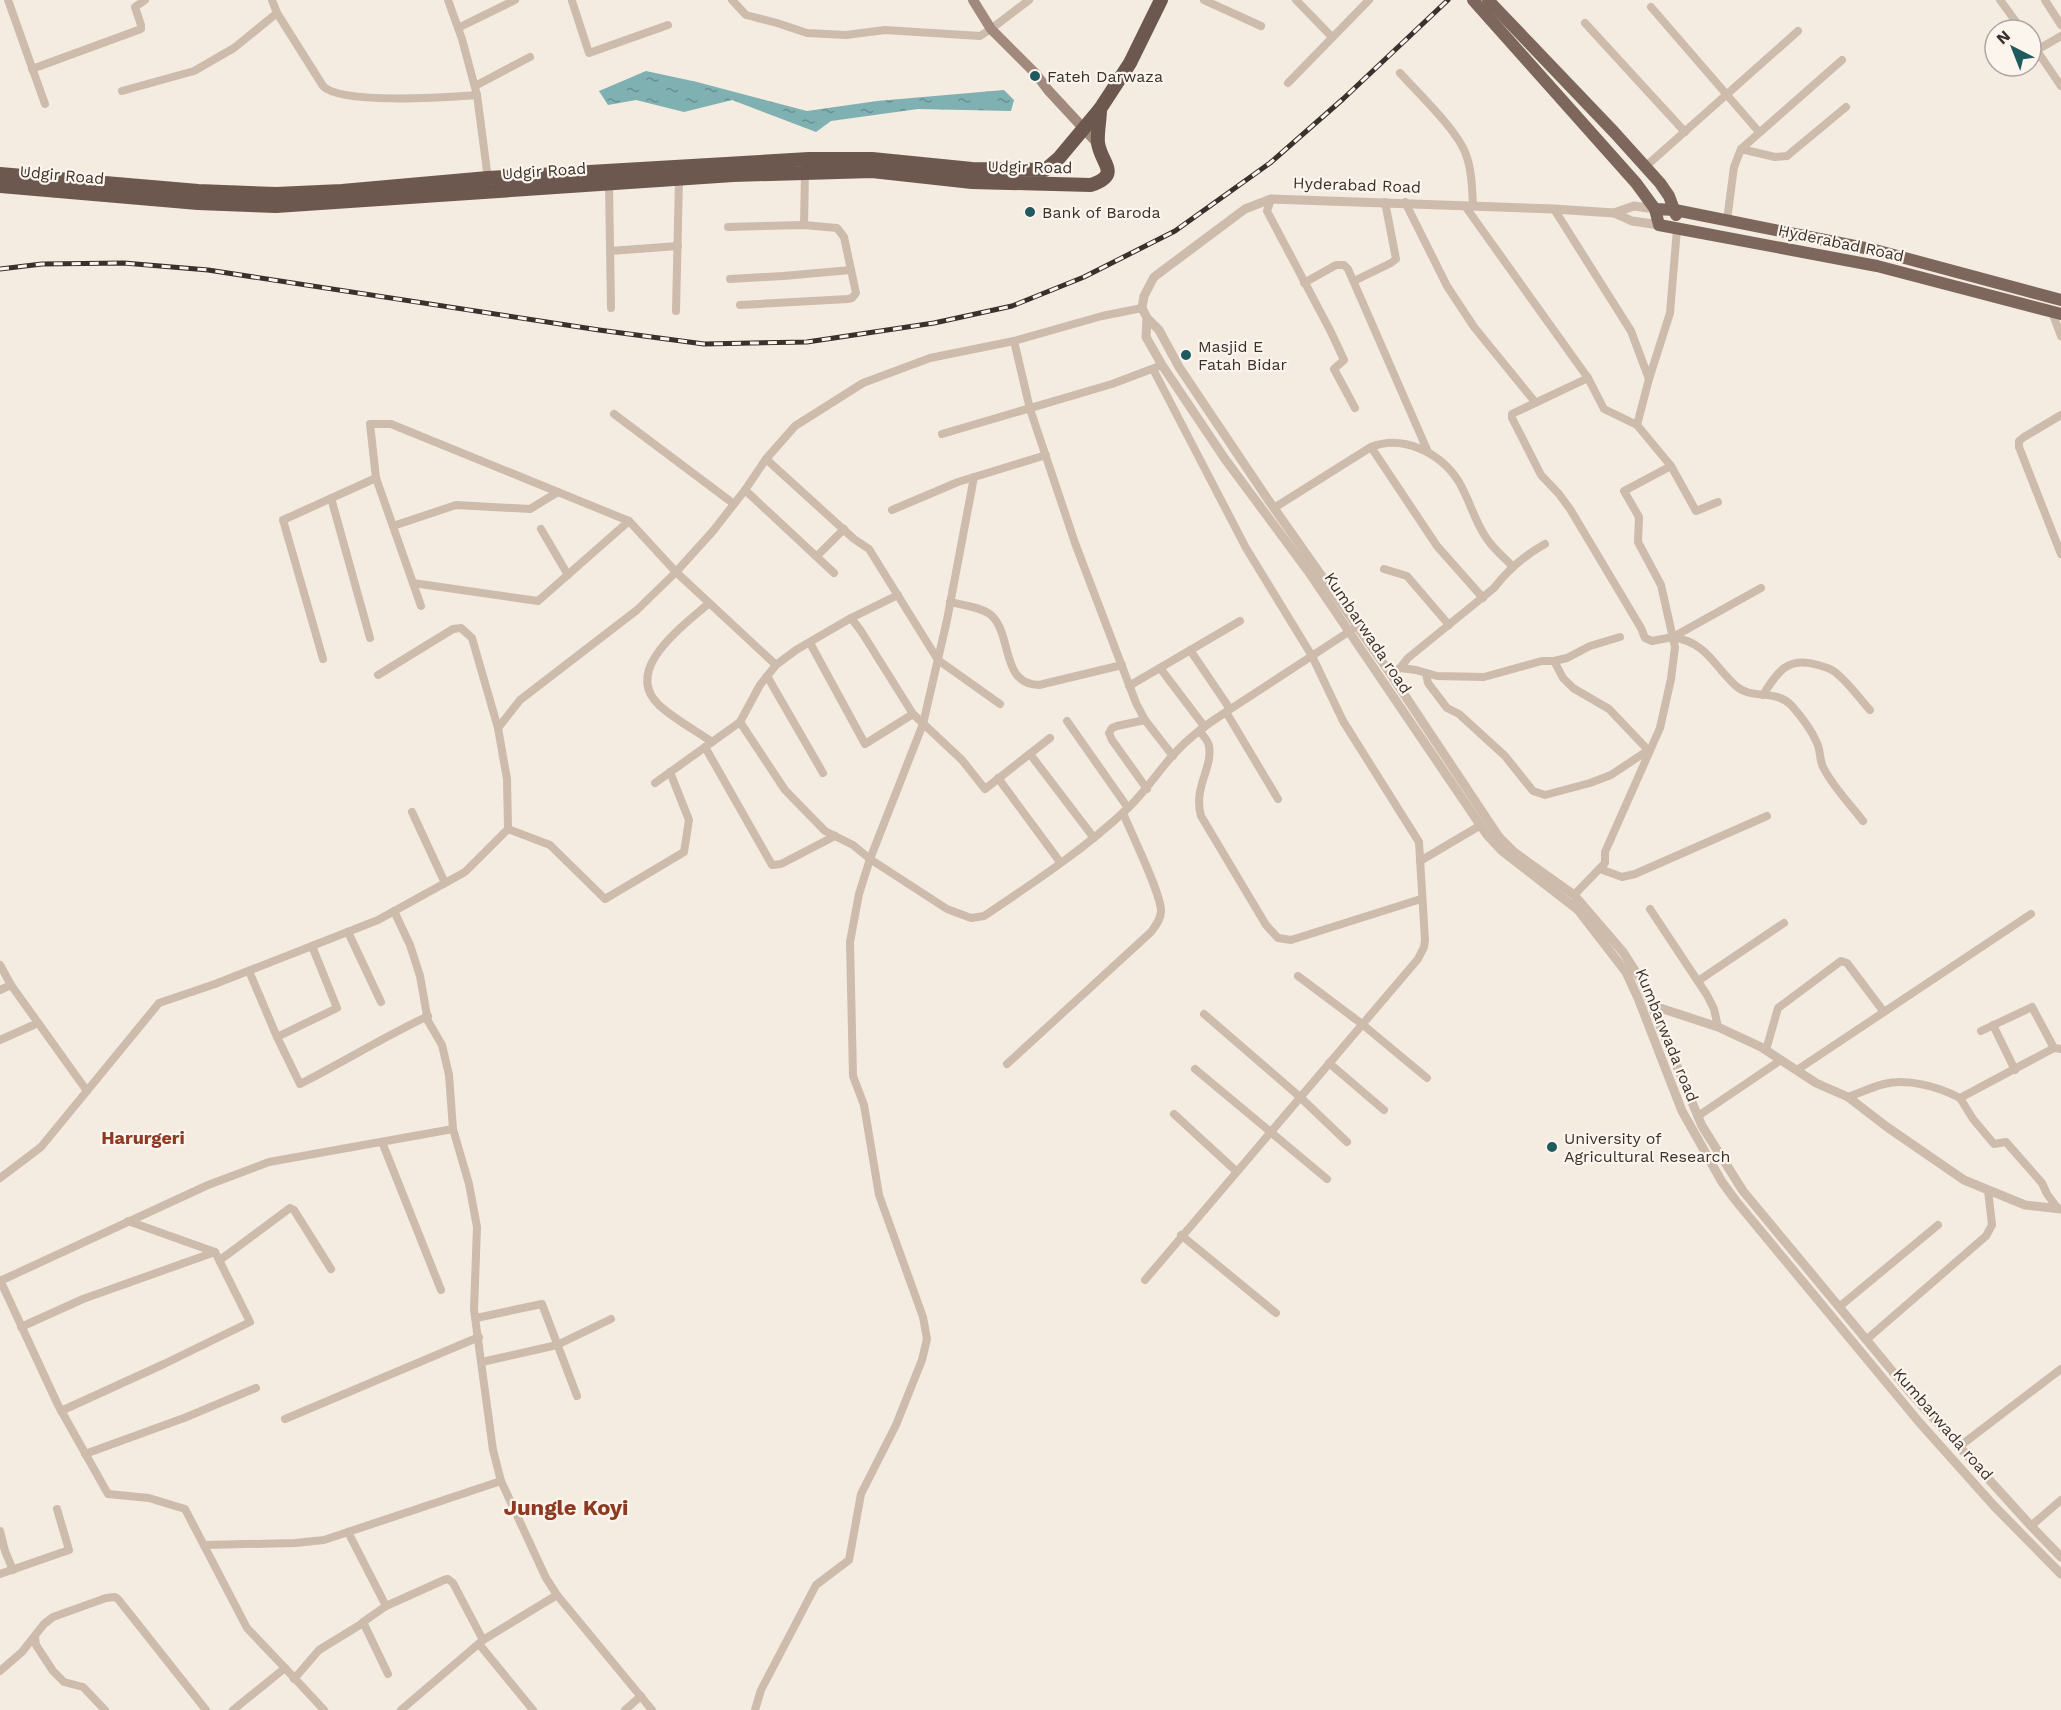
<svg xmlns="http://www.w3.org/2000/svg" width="2061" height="1710" font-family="'Work Sans',sans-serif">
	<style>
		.water { fill: url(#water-ripples) }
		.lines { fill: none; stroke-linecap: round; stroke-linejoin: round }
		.minor { stroke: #cdbbac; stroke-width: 8 }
		.tertiary { stroke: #cdbbac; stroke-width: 9 }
		.secondary { stroke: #a18a7d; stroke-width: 10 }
		.primary { stroke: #7d675c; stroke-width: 12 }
		.trunk { stroke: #6c584f; stroke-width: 14 }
		.rail-casing { stroke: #3b302b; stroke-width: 5 }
		.rail { stroke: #fbf5ee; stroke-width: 3; stroke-dasharray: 9; stroke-linecap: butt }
		.poi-dot { fill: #1f5a5e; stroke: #fbf5ee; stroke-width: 2 }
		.labels { text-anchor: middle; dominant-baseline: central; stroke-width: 4.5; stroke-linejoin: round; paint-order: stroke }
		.poi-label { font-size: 16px; fill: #3b302b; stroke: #fbf5ee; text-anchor: start }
		.street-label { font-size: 16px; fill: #3b302b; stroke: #fbf5ee }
		.neighbourhood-label { font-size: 18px; font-weight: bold; fill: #8c3b22; stroke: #fbf5ee }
		.district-label { font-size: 22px; font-weight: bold; fill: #8c3b22; stroke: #fbf5ee }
	</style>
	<defs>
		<pattern id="water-ripples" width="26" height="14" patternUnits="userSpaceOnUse" patternTransform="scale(1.5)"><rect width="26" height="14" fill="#7fb0b2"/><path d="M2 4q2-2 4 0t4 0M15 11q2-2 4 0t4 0" fill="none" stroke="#699091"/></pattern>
	</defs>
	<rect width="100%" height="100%" fill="#f4ebe1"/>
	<path class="water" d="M646,71L697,82L807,111L877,101L1004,90L1014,100L1011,111L918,109L831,121L816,132L732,100L684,112L636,100L608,105L599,91Z"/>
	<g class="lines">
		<g class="minor">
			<path d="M8,0L45,104"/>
			<path d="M448,0L462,39L477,95L488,179"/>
			<path d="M732,0L746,15L777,23L807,33L846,35L885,30L980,36L991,29L1029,0"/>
			<path d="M1204,0L1261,26"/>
			<path d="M1296,0L1332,37"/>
			<path d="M2000,0L2022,30"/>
			<path d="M2045,0L2061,25"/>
			<path d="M572,1L589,53L668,25"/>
			<path d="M1651,7L1759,132"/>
			<path d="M277,13L323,86C341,105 448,97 477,95"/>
			<path d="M1585,23L1685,132"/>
			<path d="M458,28L515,0"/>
			<path d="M2031,42L2061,86"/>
			<path d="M2037,50L2061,36"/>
			<path d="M32,69L141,29V25L135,7L145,0"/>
			<path d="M1400,73C1418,93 1455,128 1465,152C1472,169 1472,188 1473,206"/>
			<path d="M1288,83L1369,0"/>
			<path d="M475,86L530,57"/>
			<path d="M122,91L194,71L234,48L277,13L272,0"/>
			<path d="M1741,149L1775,157L1787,156L1846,107"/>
			<path d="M1645,167L1798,31"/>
			<path d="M609,184L611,308"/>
			<path d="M1271,199L1267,211L1331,332L1344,360L1334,369L1355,408"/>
			<path d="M1405,202L1447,286L1474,327L1535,402"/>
			<path d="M1465,206L1588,378L1516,412L1512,414V418L1541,475L1559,494L1570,509L1641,628L1645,638L1652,641L1673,637L1761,588"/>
			<path d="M1554,209L1631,331L1649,379L1637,425L1671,466L1624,491L1639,517L1638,542L1661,585L1675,647L1671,679L1660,728L1605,852V863L1574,895"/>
			<path d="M1727,220L1734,167L1741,149L1842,60"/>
			<path d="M804,225L805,172"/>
			<path d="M728,227L804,225L837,228L844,237L856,293L852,298L848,299L740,305"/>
			<path d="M610,251L678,246"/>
			<path d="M730,279L783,276L851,270"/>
			<path d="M1354,281L1391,263L1396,259L1385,202"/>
			<path d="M1304,283L1336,265H1344L1348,269L1428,452"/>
			<path d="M676,311L679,179"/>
			<path d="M2052,312L2061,336"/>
			<path d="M1014,341L1030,409L1075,543L1136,703L1145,720L1173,756"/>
			<path d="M1588,378L1604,409L1637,425"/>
			<path d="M1649,379L1670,313L1677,229"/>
			<path d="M614,414L734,504"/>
			<path d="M2061,415L2024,437L2019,441V447L2061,554"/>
			<path d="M942,434L1112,384L1157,367"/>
			<path d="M1371,447L1437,546L1483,598"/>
			<path d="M766,459L854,539L869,549L938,660L1000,704"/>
			<path d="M1671,466L1696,511L1718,502"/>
			<path d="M745,490L834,573"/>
			<path d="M331,498L370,638"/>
			<path d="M1274,508L1371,447C1403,434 1441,453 1459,482C1469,499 1474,519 1485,536C1492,548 1504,557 1513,567"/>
			<path d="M892,510L958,482L1046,455"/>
			<path d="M393,526L456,505L530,509L558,492"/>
			<path d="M541,529L568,575"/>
			<path d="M817,556L844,529"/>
			<path d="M1384,569L1407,576L1449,625"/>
			<path d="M413,583L538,601L629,521"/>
			<path d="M950,602C963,605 981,607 991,615C1013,635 1000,684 1039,685L1122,665"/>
			<path d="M709,603C685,625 621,669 659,705C674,719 695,730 712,742"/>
			<path d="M421,606L376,478L370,424H391L629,521L676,572L776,665L760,685L740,722L785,790L825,831L853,845L870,859L947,909L971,918L984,916C1033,883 1085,849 1128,808C1145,792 1157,773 1173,755C1188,738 1207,724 1226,712"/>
			<path d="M851,618L898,595"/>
			<path d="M1673,637C1707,643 1713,665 1736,686C1751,700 1776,689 1791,705C1800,715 1812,731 1817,743C1821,751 1819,761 1824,769C1834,788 1850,804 1863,821"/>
			<path d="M810,643L865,744L913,714L962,760L985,789L1050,738"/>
			<path d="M1190,650L1230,709"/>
			<path d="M323,659L283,520L376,478"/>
			<path d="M1554,661L1567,658L1590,646L1620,637"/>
			<path d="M776,665L796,650L851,618L861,631L913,714"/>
			<path d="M1160,668L1204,726"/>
			<path d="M1400,668L1408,658L1494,588C1508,570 1525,555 1545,544"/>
			<path d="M1390,673L1400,668L1416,670L1437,676L1484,677L1542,661H1554L1563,678L1573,688L1609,709L1648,750"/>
			<path d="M1426,674L1428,683L1447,708L1459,714L1505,756L1533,791L1545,795L1590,783L1611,775L1647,751"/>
			<path d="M378,675L453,629L461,628L472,638L498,728"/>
			<path d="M767,676L823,773"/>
			<path d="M1129,686L1240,621"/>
			<path d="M1763,695C1778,671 1788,656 1818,665C1824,667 1830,668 1835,672C1848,682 1859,698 1870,710"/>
			<path d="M1145,720L1117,726L1112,728L1109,733L1112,740L1147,789"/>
			<path d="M1067,721L1128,808"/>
			<path d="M1199,731C1203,735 1208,740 1209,746C1213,768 1193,787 1201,816L1266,925L1278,938L1291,940L1421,899"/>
			<path d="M705,747L772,865L781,864L835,836"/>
			<path d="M1030,754L1094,838"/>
			<path d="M998,778L1060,862"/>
			<path d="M655,783L740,722"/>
			<path d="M1278,799L1226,712L1353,629"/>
			<path d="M412,812L445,883"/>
			<path d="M508,829L550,845L605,899L684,852L689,820L670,772"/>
			<path d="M1420,861L1481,825"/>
			<path d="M1600,869L1622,877L1635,874L1767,816"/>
			<path d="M1650,909L1707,995L1714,1009L1718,1027"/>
			<path d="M394,911L410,945L420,976L428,1021L442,1045L449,1075L453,1129L469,1184L477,1227L474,1310L493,1450L501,1481L546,1578L557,1595L652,1710"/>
			<path d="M348,932L381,1002"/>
			<path d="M312,946L337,1008L277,1037L300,1084C343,1062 384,1037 428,1016"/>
			<path d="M0,965L11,985L87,1091"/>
			<path d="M249,971L277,1037"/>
			<path d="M1298,976L1362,1024L1427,1078"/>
			<path d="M1698,981L1784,923"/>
			<path d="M0,990L11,985"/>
			<path d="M1204,1014L1300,1097L1347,1142"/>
			<path d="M1993,1025L2015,1070"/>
			<path d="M1981,1031L2032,1007L2054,1048"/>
			<path d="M0,1040L38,1023"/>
			<path d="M1766,1050L1778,1008L1841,961L1847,963L1884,1012"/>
			<path d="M1329,1063L1384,1110"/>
			<path d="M1007,1064L1151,932C1156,925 1161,919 1161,911C1161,893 1131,833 1123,813"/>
			<path d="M1195,1069L1327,1179"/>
			<path d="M1797,1070L2031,914"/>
			<path d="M1848,1097C1860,1093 1872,1087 1884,1084C1908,1078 1939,1087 1960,1098L2054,1048L2061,1049"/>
			<path d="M1960,1098L1973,1119L1994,1144L2006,1142L2042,1183L2047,1194L2058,1209"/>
			<path d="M1174,1114L1236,1171"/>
			<path d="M1698,1116L1781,1060"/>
			<path d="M382,1142L441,1290"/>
			<path d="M0,1178L41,1147L159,1003L215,984L378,920L465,872L508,829L507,779L498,728L520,700L637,610L676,572L713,531L745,490L766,459L795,426L863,383L930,358L1014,341L1102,316L1142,308"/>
			<path d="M1181,1235L1276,1313"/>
			<path d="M220,1260L290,1208L294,1210L331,1269"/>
			<path d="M0,1280L58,1405L108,1494L149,1498L185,1509L247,1628L285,1668"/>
			<path d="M1145,1280L1418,959L1424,947L1425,940L1419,842L1343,721L1312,656L1246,548L1153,369"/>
			<path d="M0,1281L208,1185L269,1162L453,1129"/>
			<path d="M1839,1307L1938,1225"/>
			<path d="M476,1318L542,1304L577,1396"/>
			<path d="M21,1327L83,1299L215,1252"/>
			<path d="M1866,1340L1986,1236L1992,1225L1988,1190"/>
			<path d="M482,1362L557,1345L611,1319"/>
			<path d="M61,1411L164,1364L250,1322L215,1252L128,1221"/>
			<path d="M285,1419L479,1337"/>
			<path d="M1960,1446L2061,1369"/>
			<path d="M85,1454L184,1418L256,1388"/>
			<path d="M2031,1526L2061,1500"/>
			<path d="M0,1531L5,1551L13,1570"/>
			<path d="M348,1532L386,1606"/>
			<path d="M204,1545L295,1543L324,1540L501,1481"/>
			<path d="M0,1574L69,1550L57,1509"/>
			<path d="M35,1637L36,1645L53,1671L64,1682L83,1687L105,1710"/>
			<path d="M479,1644L533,1710"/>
			<path d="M0,1671L22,1652L44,1624L53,1617L106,1598L115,1597L118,1599L206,1710"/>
			<path d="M388,1674L363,1622L386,1606L444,1580L448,1579L453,1583L483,1640"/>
			<path d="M294,1679L319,1650L363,1623"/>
			<path d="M233,1710L285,1668L324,1710"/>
			<path d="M401,1710L483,1640L557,1595"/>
			<path d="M625,1710L641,1696"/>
			<path d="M755,1710L761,1690L816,1585L849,1560L861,1494L896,1425L922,1360L927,1339L923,1317L879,1195L864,1105L853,1076L850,942L859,894L870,859L923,724L947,620L974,477"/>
		</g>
		<g class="tertiary">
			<path d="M1614,213L1634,206L1655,209"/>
			<path d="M1659,225L1632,221L1614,213L1554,209L1271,199L1245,209L1154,277L1144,296L1142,308L1147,318L1146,337L1162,365L1225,459L1308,571L1487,835L1502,851L1578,910L1626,972L1638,998L1682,1111L1722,1182L1736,1201L1919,1422L1995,1507L2061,1574"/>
			<path d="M1147,318L1159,330L1179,367L1269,501L1390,673L1499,837L1514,852L1574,895L1623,952L1641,980L1702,1126L1743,1191L1908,1390L2031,1526L2061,1557"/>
			<path d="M1651,1005L1718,1027L1761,1047L1816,1083L1848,1097L1887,1127L1964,1180L2025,1205L2061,1209"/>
		</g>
		<path class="secondary" d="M973,0L991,29L1036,74L1048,90L1098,144"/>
		<g class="primary">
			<path d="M1473,0L1636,183L1655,209L1659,225L1877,266L2061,314"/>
			<path d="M1488,0L1614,132L1660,183L1669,196L1676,215"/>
			<path d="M1655,209L1675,210L1875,250L2061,300"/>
		</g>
		<g class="trunk">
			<path d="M0,174L198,191L276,194L342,191L488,178L809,159H872L972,169L1045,170L1059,158L1100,109L1130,63L1161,0"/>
			<path d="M0,186L198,203L276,206L733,175L872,171L972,182L1091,185C1122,174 1101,164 1098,143C1097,133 1100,120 1100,109"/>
		</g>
		<g class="rail-casing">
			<path id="rail" d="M0,269L42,264L124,263L208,270L599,330L704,344L807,342L934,323L1012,306L1084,277L1175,231L1270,163L1343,99L1448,0"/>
		</g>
		<use href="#rail" class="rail"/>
	</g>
	<g class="poi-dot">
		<circle cx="1035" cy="76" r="6"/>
		<circle cx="1030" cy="212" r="6"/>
		<circle cx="1186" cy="355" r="6"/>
		<circle cx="1552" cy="1147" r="6"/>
	</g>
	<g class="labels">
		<g class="poi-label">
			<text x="1047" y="76">Fateh Darwaza</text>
			<text x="1042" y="212">Bank of Baroda</text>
			<text x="1198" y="346">Masjid E<tspan x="1198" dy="18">Fatah Bidar</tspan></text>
			<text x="1564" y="1138">University of<tspan x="1564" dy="18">Agricultural Research</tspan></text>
		</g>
		<g class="street-label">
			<text transform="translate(1030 167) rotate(1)">Udgir Road</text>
			<text transform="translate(544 171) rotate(-4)">Udgir Road</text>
			<text transform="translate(62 175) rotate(5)">Udgir Road</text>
			<text transform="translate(1357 185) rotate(2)">Hyderabad Road</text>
			<text transform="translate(1841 243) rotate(12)">Hyderabad Road</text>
			<text transform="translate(1368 633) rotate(56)">Kumbarwada road</text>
			<text transform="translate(1667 1035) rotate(68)">Kumbarwada road</text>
			<text transform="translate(1943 1424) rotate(49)">Kumbarwada road</text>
		</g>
		<g class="neighbourhood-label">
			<text x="143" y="1137">Harurgeri</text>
		</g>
		<g class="district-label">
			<text x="566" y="1507">Jungle Koyi</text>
		</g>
	</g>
	<g transform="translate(2013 48) rotate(318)"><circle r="28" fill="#fbf5ee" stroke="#aea6a0" stroke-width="1.5"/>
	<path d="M0-4.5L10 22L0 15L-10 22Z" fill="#1f5a5e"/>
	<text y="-9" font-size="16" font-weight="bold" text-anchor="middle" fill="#3b302b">N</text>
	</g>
</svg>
